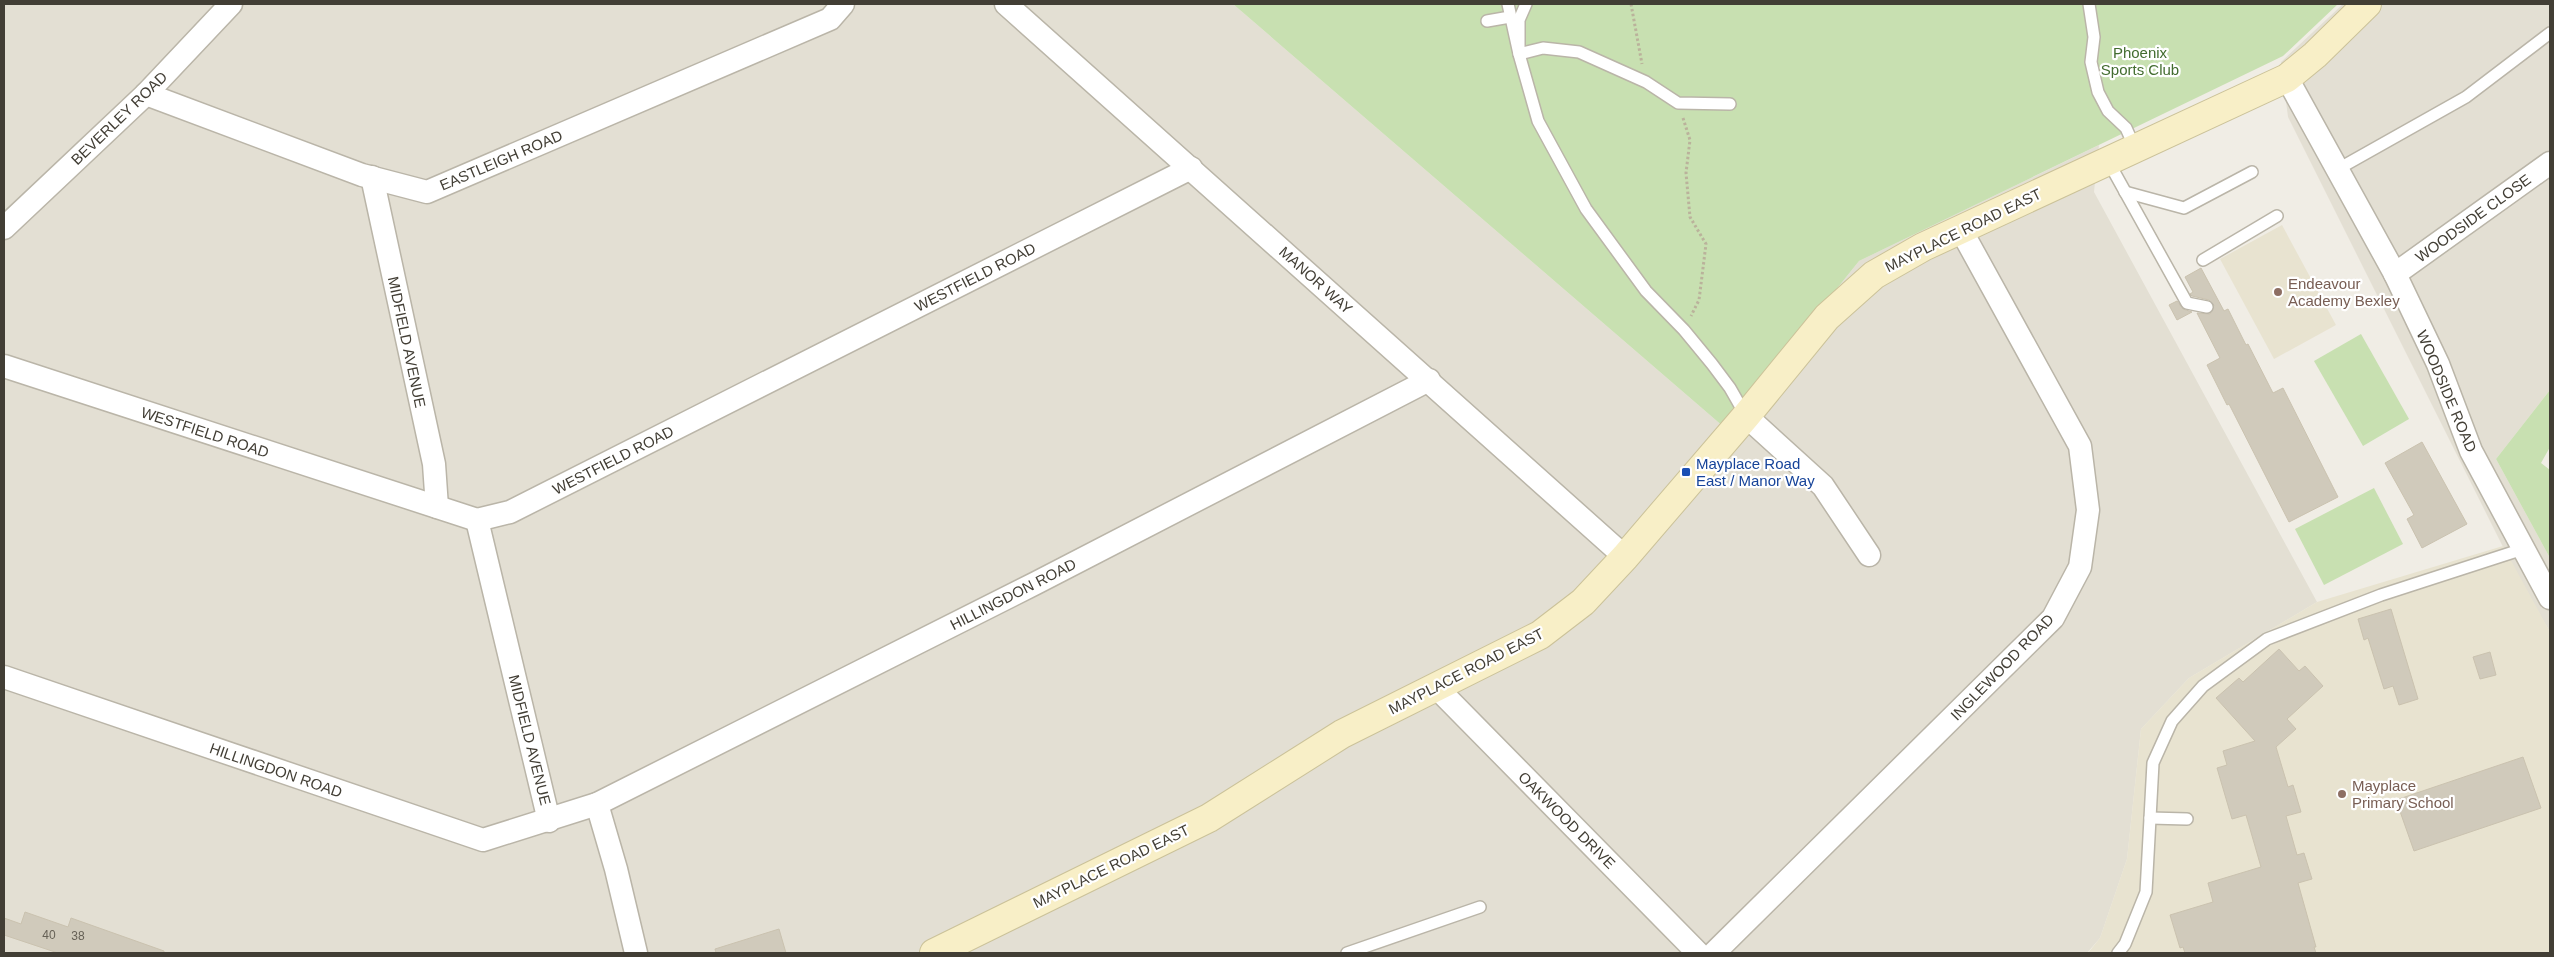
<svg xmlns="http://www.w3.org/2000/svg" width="2554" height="957" font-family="Helvetica,sans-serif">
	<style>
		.residential { fill: #e3dfd3 }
		.education { fill: #e8e3d0 }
		.green { fill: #c8e0b1 }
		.building { fill: #d0cabb; stroke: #cac2af }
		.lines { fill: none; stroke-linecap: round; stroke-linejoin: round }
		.lane-casing { stroke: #bab5a8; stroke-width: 14 }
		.street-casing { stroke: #bab5a8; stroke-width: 25 }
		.secondary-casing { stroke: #cbc299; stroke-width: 30 }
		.path { stroke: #bab29b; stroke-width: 3; stroke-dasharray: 2.5 2.5; stroke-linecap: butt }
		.lane { stroke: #fff; stroke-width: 11 }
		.street { stroke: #fff; stroke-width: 22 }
		.secondary { stroke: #f8efc7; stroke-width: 28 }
		.education-dot { fill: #8d6e63; stroke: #fff; stroke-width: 2 }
		.transit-dot { fill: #1a4fb4; stroke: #fff; stroke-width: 2 }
		.labels { text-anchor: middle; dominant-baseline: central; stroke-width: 4.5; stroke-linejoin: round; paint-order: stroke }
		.number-label { font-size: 12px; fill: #666156 }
		.park-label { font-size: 15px; fill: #426c2f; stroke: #fff }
		.street-label { font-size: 15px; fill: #423e35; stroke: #fff }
		.education-label { font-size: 15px; fill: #785e54; stroke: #fff; text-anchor: start }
		.transit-label { font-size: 15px; fill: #164399; stroke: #fff; text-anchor: start }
	</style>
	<rect width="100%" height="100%" fill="#f0ede5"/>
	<g class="residential">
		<path d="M4,4H1233L1725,428L1859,261L2099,145L2094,192L2317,602L2189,678L2141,729L2127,859L2100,938L2087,953H4Z"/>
		<path d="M2343,4H2550V390L2496,459L2550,558V632L2519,579L2288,117L2281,62Z"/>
	</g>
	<g class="education">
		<path d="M2282,225L2336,325L2274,359L2220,259Z"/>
		<path d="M2503,546L2550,632V953H2088L2100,938L2127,859L2141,729L2189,678L2317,602Z"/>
	</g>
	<g class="green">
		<path d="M1233,4H2338L2283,56L1859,261L1725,428Z"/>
		<path d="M2361,334L2409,419L2363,446L2314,361Z"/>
		<path d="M2550,390V447L2541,463L2550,470V558L2496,459Z"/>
		<path d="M2374,488L2403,544L2324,585L2295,529Z"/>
	</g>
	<g class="building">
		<path d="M2201,268L2224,311L2228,309L2246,345L2248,344L2273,393L2283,388L2338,497L2289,522L2229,404L2227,405L2207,365L2220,358L2197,313L2210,314L2214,305L2209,300L2192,296L2190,294L2193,292L2185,277Z"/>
		<path d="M2177,301L2183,309L2192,312L2177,320L2169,305Z"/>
		<path d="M2422,442L2467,524L2422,548L2407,519L2414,515L2385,463Z"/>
		<path d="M2391,609L2418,699L2399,705L2393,686L2384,689L2368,638L2364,640L2358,619Z"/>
		<path d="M2279,649L2299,671L2305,666L2323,686L2287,719L2296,729L2276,747L2288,787L2293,785L2301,812L2286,816L2297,855L2304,853L2312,879L2298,883L2316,947H2314L2316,953H2185L2183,947L2180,948L2170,915L2213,902L2208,883L2261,867L2246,815L2232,819L2217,768L2227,765L2223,751L2255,741L2216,698L2239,678L2243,682Z"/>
		<path d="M2490,652L2496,675L2480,679L2473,657Z"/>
		<path d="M2523,757L2541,808L2414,851L2396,800Z"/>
		<path d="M25,912L68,927L71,918L164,951V953H58L4,935V918L21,924Z"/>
		<path d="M779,929L786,953H716L715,949Z"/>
	</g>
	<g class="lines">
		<g class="lane-casing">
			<g id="lane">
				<path d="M1508,4L1519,54L1538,121L1586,209L1646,291L1684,330L1712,364L1730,388L1746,416"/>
				<path d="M1526,4L1519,20V54L1543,48L1579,52L1646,82L1678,103L1730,104"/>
				<path d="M2089,4L2094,37L2091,62L2098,92L2108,111L2126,128L2135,148"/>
				<path d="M1487,21L1510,17"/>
				<path d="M2108,161L2187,303L2207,307"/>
				<path d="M2338,169L2466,97L2550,33"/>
				<path d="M2125,192L2184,208L2252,172"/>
				<path d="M2203,260L2277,216"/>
				<path d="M2150,818L2187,819"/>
				<path d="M1347,953L1480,907"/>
				<path d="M2118,953L2125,944L2146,892L2153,763L2172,721L2203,686L2267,639L2381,595L2523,549"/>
			</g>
		</g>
		<g class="street-casing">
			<g id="street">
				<path d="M1006,4L1625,557"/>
				<path d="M2287,78L2395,274L2438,364L2471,451L2550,598"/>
				<path d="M146,94L362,175L427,192L830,19L843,4"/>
				<path d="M372,177L434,464L437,507"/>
				<path d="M4,228L146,94L231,4"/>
				<path d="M2395,274L2550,163"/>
				<path d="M4,366L477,520L510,512L1191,168"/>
				<path d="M1746,416L1823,486L1869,555"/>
				<path d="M477,520L549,821"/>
				<path d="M4,677L483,840L597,804L1036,583L1429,380"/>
				<path d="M1436,687L1698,953"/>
				<path d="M597,804L616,869L636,953"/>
				<path d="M1714,953L2053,618L2080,567L2088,510L2080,446L1961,230"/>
			</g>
		</g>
		<g class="secondary-casing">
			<path id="secondary" d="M934,953L1209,818L1342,734L1540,635L1583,602L1625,557L1746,416L1827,317L1874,275L1923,247L2287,78L2315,55L2367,4"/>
		</g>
		<g class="path">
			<path d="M1631,4L1642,64"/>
			<path d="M1683,118L1690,140L1686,173L1690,217L1706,244L1699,300L1691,316"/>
		</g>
		<use href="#lane" class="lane"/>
		<use href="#street" class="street"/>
		<use href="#secondary" class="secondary"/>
	</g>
	<g class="education-dot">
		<circle cx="2278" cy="292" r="5"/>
		<circle cx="2342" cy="794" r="5"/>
	</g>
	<rect class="transit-dot" x="1681" y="467" width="10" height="10" rx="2.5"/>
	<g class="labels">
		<g class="number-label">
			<text x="49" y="935">40</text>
			<text x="78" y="936">38</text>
		</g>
		<g class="park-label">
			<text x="2140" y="52">Phoenix<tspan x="2140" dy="17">Sports Club</tspan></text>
		</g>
		<g class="street-label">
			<text transform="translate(119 118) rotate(-44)">BEVERLEY ROAD</text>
			<text transform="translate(501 160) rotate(-23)">EASTLEIGH ROAD</text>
			<text transform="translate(2473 218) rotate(-36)">WOODSIDE CLOSE</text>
			<text transform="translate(1963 230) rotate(-26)">MAYPLACE ROAD EAST</text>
			<text transform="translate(975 277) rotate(-27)">WESTFIELD ROAD</text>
			<text transform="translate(1316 280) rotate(42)">MANOR WAY</text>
			<text transform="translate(407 342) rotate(78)">MIDFIELD AVENUE</text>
			<text transform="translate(2447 391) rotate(67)">WOODSIDE ROAD</text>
			<text transform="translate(205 432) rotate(18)">WESTFIELD ROAD</text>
			<text transform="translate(613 460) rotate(-27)">WESTFIELD ROAD</text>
			<text transform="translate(1013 594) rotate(-27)">HILLINGDON ROAD</text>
			<text transform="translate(2002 667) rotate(-46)">INGLEWOOD ROAD</text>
			<text transform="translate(1466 671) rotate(-27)">MAYPLACE ROAD EAST</text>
			<text transform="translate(530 740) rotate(76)">MIDFIELD AVENUE</text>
			<text transform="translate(276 770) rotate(19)">HILLINGDON ROAD</text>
			<text transform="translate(1567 820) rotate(45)">OAKWOOD DRIVE</text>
			<text transform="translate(1111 866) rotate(-26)">MAYPLACE ROAD EAST</text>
		</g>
		<g class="education-label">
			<text x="2288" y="283">Endeavour<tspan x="2288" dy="17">Academy Bexley</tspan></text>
			<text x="2352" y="785">Mayplace<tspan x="2352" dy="17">Primary School</tspan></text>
		</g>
		<g class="transit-label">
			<text x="1696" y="463">Mayplace Road<tspan x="1696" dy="17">East / Manor Way</tspan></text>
		</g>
	</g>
	<rect width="2554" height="957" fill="none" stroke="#423e35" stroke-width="10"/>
</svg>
